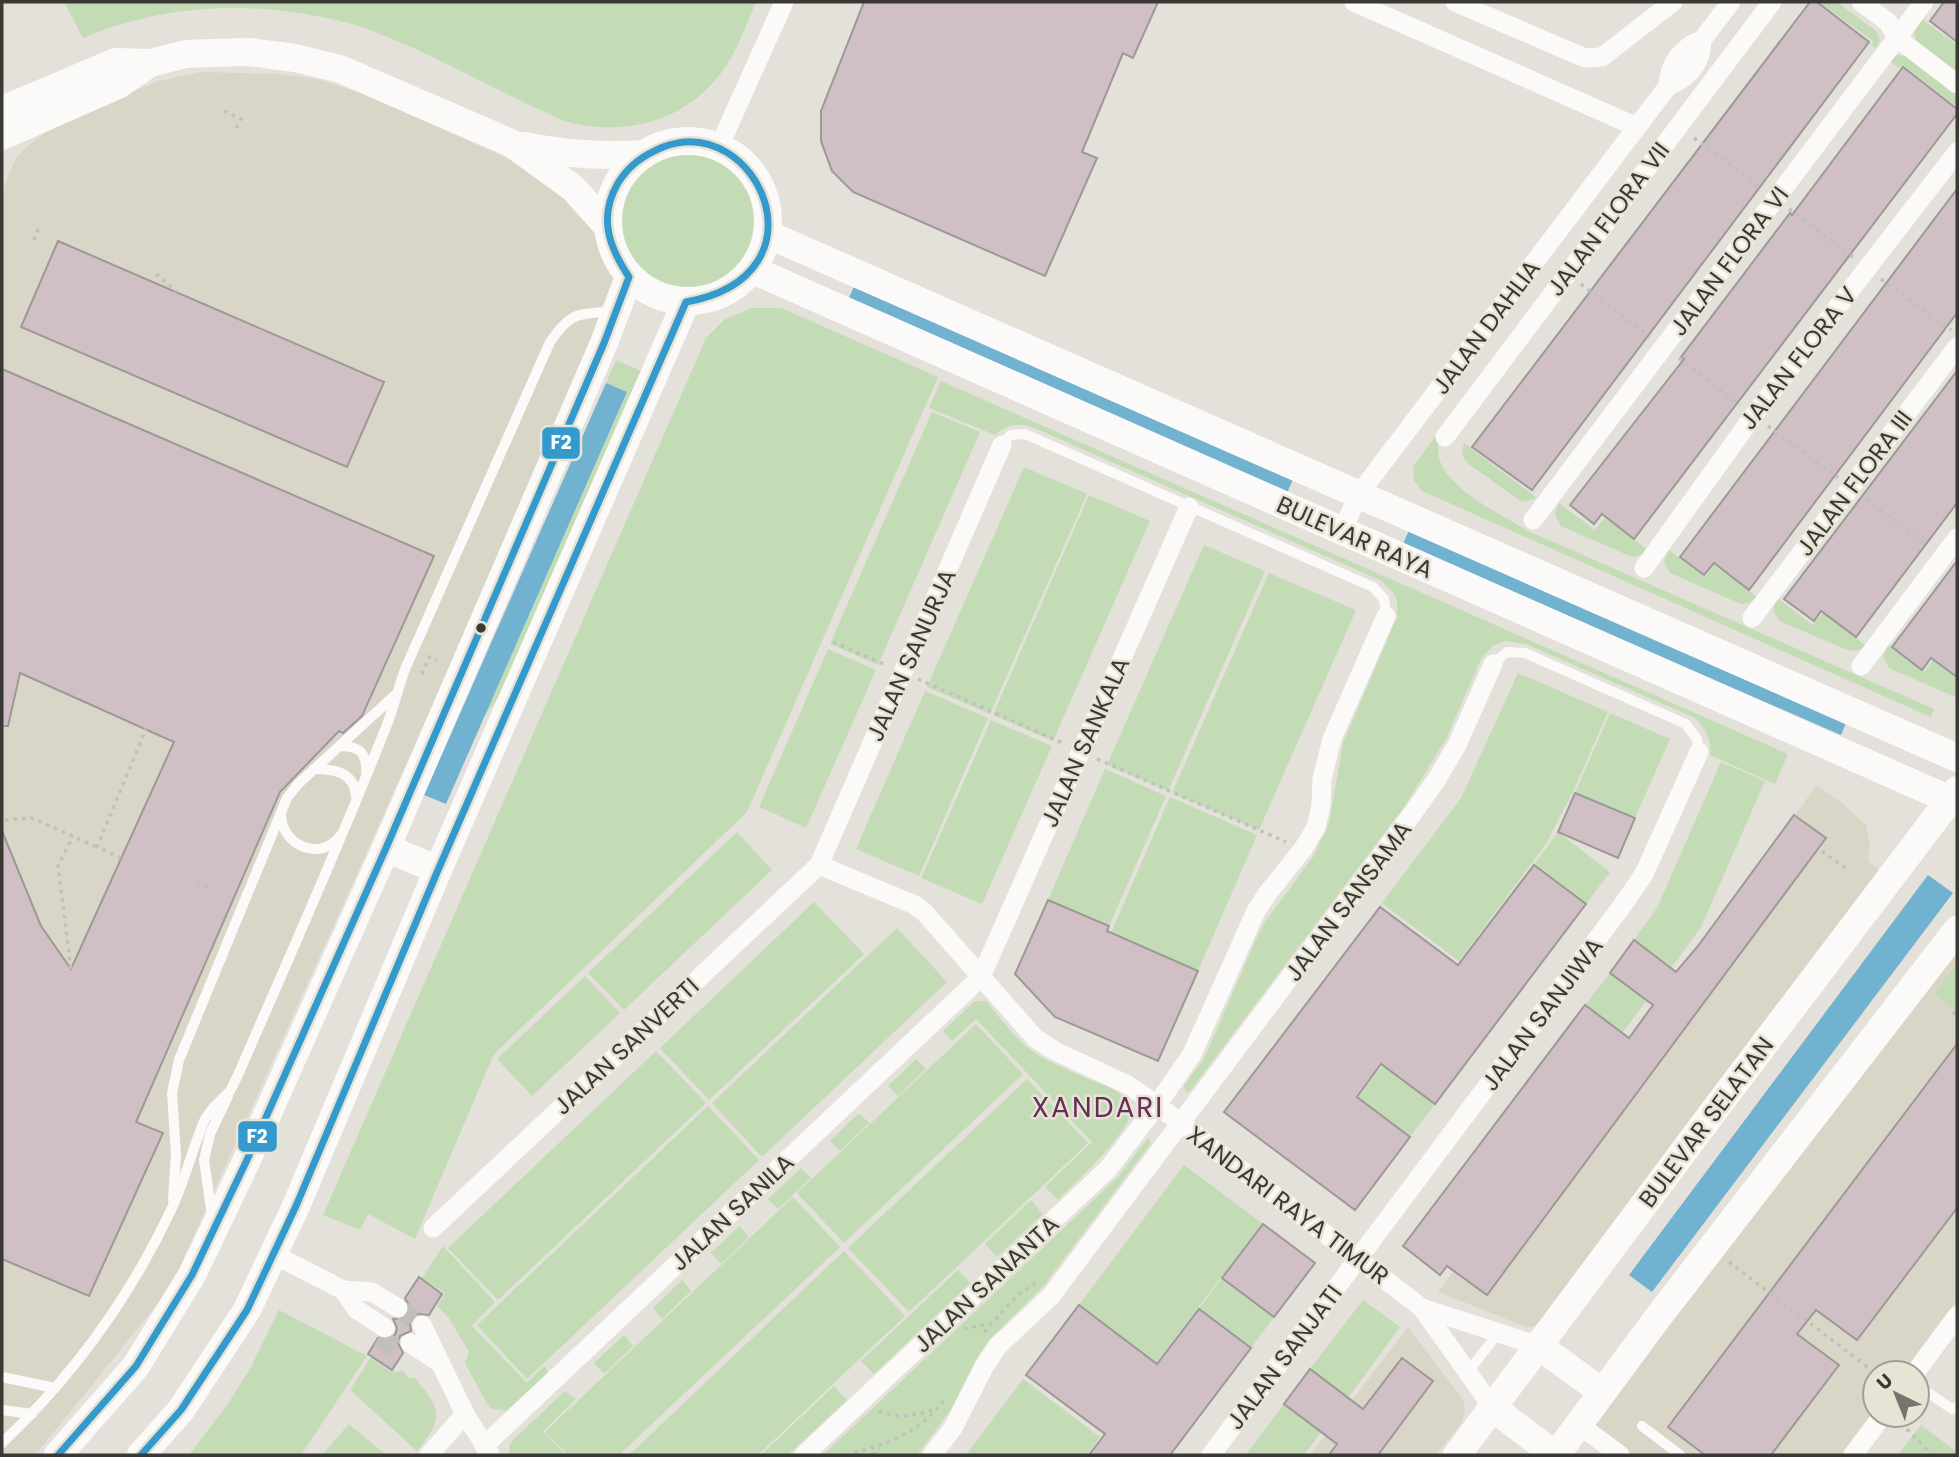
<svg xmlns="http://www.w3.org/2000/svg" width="1959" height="1457" font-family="Poppins,sans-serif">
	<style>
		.built { fill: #d9d6c8 }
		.green { fill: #c3dcb6 }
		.water { fill: #70b2cf }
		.building { fill: #d0bfc4; stroke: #9c9997; stroke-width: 2 }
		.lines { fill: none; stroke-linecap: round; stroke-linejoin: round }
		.street-tunnel { stroke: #c1bfb9; stroke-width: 19; stroke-dasharray: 19 10; stroke-linecap: butt }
		.path { stroke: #c0c0bc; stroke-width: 3.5; stroke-dasharray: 3.5 5; stroke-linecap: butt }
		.lane { stroke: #fbfaf9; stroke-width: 10 }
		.street { stroke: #fbfaf9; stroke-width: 19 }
		.secondary { stroke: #fbfaf9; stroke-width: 28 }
		.bus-1-casing { stroke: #e7e4d6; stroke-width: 12 }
		.bus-1 { stroke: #3499cc; stroke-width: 7 }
		.bus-dot { fill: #3a3933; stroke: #e7e4d6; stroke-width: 2.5 }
		.labels { text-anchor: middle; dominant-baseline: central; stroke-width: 5; stroke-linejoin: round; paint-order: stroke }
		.street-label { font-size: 24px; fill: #3a3933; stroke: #e7e4d6 }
		.quarter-label { font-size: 28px; letter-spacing: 2px; fill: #672d57; stroke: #e7e4d6 }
		.line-badge { stroke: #e7e4d6; stroke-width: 2.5 }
		.badge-label { font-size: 19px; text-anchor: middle; font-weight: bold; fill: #fff }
	</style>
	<rect width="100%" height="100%" fill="#e3e1da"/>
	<g class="built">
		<path d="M201,72L279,74L317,79L361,93L511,160L606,225L621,287L170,1289L40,1449L33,1455H2V191L16,158L29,145L52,128L104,103L159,81Z"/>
		<path d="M1817,785L1843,804L1866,825L1870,844L1868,861L1880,871L1545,1316L1535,1326L1526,1327L1438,1292Z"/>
		<path d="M1957,939V1300L1902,1373H1875V1409L1840,1455H1631L1586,1423Z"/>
		<path d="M1408,1327L1463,1400L1465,1409L1462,1422L1436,1455H1310Z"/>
	</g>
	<g class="green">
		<path d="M64,2H756C747,23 739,46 726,66C690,121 625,138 564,121C495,91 430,51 359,26C268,0 171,1 83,38Z"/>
		<path d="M1819,2H1837L1876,31L1880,40L1876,49L1871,45L1873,41Z"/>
		<path d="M1922,19L1957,45V74L1917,44L1914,33Z"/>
		<path d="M1899,55L1907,56L1957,94V107L1902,65L1899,68L1889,61L1892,57Z"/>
		<circle cx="688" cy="221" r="66"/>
		<path d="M751,308H781L938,377L747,812L494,1054L415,1239L368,1214L360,1230L323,1215L706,338L724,320Z"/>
		<path d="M616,360L646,373L511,679L482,720L627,393L606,383Z"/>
		<path d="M941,381L1788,754L1775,784L1710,755C1712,740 1706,729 1695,718L1526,644L1505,641L1493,646L1481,659L1446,739L1404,807L1190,1091L1185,1092L1184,1086L1204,1059L1258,935L1267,919L1313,857L1329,824L1343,743L1397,617V601L1394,594L1382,581L1032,427C1018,422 1005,426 995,435L929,408Z"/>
		<path d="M932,412L980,432L878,665L830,644Z"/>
		<path d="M1447,420C1443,430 1437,441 1438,452C1441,487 1500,513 1526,530L1934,709L1931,717L1422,491L1414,481L1413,467Z"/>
		<path d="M1464,443L1537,498L1522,502L1466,462L1462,453Z"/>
		<path d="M1024,467L1087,494L990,714L927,687Z"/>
		<path d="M1089,495L1150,521L1053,741L993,715Z"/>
		<path d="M1559,503L1595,530L1605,518L1648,550L1644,554L1632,557L1561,526L1555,515Z"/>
		<path d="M1204,545L1265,571L1168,791L1107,765Z"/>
		<path d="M1669,550L1705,577L1714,565L1757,597L1749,603L1741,604L1670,573L1664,562Z"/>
		<path d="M1269,573L1356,610L1259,830L1172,793Z"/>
		<path d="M1777,598L1813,625L1823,612L1865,645L1862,649L1850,651L1779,621L1773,610Z"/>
		<path d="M1888,645L1924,672L1933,660L1957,678V698L1889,668L1883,657Z"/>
		<path d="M828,649L876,670L806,828L759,807Z"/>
		<path d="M1518,673L1608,712L1573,792L1546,844L1459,961L1382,903L1461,798Z"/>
		<path d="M925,691L988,718L919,876L856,849Z"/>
		<path d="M1610,713L1670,739L1635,818L1575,793Z"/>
		<path d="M991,720L1052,746L982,904L921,878Z"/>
		<path d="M1721,762L1765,781L1701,927L1671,968L1634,940L1657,908Z"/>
		<path d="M1105,769L1166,796L1109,926L1048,900Z"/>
		<path d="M1170,797L1257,835L1198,971L1111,933Z"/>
		<path d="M737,832L772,870L624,1010L588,973Z"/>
		<path d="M1558,832L1610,872L1586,904L1534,865Z"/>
		<path d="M814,902L864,954L709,1100L660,1048Z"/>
		<path d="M897,928L947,982L762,1157L712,1103Z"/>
		<path d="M1957,963V1012L1934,994Z"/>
		<path d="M1610,973L1647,1000L1622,1033L1585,1005Z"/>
		<path d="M585,976L620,1013L532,1096L497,1059Z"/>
		<path d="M975,1001H986C1002,1020 1017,1042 1038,1055C1053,1064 1070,1071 1086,1078C1100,1084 1131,1092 1131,1111C1132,1130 1073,1185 1058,1200L1045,1187L1092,1142L976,1019L952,1041L943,1031Z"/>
		<path d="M976,1024L1023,1074L844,1243L797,1193Z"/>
		<path d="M656,1051L706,1103L498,1300L448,1248Z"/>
		<path d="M916,1059L926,1069L898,1096L888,1086Z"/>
		<path d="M1383,1065L1435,1104L1410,1137L1358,1098Z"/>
		<path d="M1027,1079L1088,1143L909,1312L848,1248Z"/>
		<path d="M708,1106L759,1160L527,1379L477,1325Z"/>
		<path d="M859,1113L869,1123L840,1151L830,1141Z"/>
		<path d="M1148,1138L1151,1143L1042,1288L988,1341L975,1361L950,1411L917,1455H823L1118,1177Z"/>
		<path d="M1184,1165L1262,1223L1156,1363L1079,1305Z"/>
		<path d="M801,1168L811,1178L778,1209L768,1199Z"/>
		<path d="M793,1197L840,1247L619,1455H568L545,1432Z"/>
		<path d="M1031,1200L1043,1214L997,1257L985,1244Z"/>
		<path d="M739,1226L749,1237L721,1264L711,1253Z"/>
		<path d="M443,1246L495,1302L472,1326L527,1383L544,1366L547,1369V1374L506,1411L490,1408L486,1402L465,1363L469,1352L448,1317L437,1306L445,1293L422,1278Z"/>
		<path d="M844,1251L905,1316L758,1455H629Z"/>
		<path d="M958,1270L970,1283L874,1374L861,1361Z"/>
		<path d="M1222,1278L1274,1317L1251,1348L1199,1309Z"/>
		<path d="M682,1280L691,1291L662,1319L653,1308Z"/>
		<path d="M1363,1300L1400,1327L1348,1398L1310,1369Z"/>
		<path d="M279,1310L367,1356L301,1455H189L227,1405L250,1369Z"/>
		<path d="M624,1335L633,1346L604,1374L594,1363Z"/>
		<path d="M371,1357L391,1372L403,1371L409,1379L414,1377C441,1409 445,1417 417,1451L350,1390Z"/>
		<path d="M1023,1379L1100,1437L1087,1455H966Z"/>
		<path d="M834,1386L847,1400L788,1455H761Z"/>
		<path d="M565,1391L576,1399L543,1431L566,1455H510L509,1446L514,1439Z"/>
		<path d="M1284,1404L1321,1432L1304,1455H1246Z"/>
		<path d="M349,1424L386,1455H322Z"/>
		<path d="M1921,1425L1957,1452V1455H1898Z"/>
	</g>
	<g class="water">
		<path d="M855,284L1294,477L1287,493L848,300Z"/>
		<path d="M606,383L627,392L446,804L424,795Z"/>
		<path d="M1410,528L1848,718L1841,735L1403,544Z"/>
		<path d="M1928,875L1953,893L1652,1292L1629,1275Z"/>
	</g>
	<g class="building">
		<path d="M864,2H1158L1133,58L1123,53L1082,152L1097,158L1045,276L853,192L832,171L821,141V111Z"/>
		<path d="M1810,2H1817L1869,42L1532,490L1472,447Z"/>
		<path d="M1944,2H1957V42L1930,21Z"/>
		<path d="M1903,67L1957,109V114L1634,539L1602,514L1594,524L1570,505L1684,359L1681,357L1790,213L1792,215Z"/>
		<path d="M1957,189V313L1749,590L1714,563L1704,575L1680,557Z"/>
		<path d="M58,241L384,382L347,467L21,327Z"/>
		<path d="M2,369L434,556L362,716L343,733L339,731L280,792L136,1122L163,1133L89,1296L2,1259V831L41,926L71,969L174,742L20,673L8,726H2Z"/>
		<path d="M1957,371V503L1856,637L1821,611L1814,621L1784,599Z"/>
		<path d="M1957,561V677L1931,658L1922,670L1892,647Z"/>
		<path d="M1575,793L1635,818L1618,858L1558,832Z"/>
		<path d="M1794,815L1826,838L1487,1295L1447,1266L1440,1275L1403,1246L1585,1005L1629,1038L1653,1005L1610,973L1634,940L1676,972L1698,946Z"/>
		<path d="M1534,865L1586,904L1435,1104L1381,1064L1357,1097L1410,1137L1355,1210L1224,1112L1380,907L1458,965Z"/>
		<path d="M1048,900L1109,926L1107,931L1198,971L1158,1061L1055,1017L1015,974Z"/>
		<path d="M1957,1044V1208L1857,1340L1816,1310L1797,1334L1839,1365L1771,1455H1705L1668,1427Z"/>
		<path d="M1263,1224L1315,1263L1274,1317L1222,1278Z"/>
		<path d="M419,1277L442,1294L429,1315L416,1314L410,1323L411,1331L400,1336L398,1343L403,1353L392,1370L368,1354L378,1338L385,1340L395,1335L397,1328L393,1319H403L408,1315L410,1308L405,1298Z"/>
		<path d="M1079,1305L1157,1364L1199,1309L1251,1348L1170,1455H1089L1105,1434L1026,1375Z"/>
		<path d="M1402,1358L1433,1381L1378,1455H1329L1337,1444L1284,1404L1310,1369L1363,1409Z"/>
	</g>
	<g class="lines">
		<g class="street-tunnel">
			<path d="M398,1308L422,1325"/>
			<path d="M379,1337L403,1353"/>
		</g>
		<g class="path">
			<path d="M224,111L241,119L236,129"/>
			<path d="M1694,138L1761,188"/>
			<path d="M1789,209L1853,257"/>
			<path d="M34,240L40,224"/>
			<path d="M156,274L177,292"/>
			<path d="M1881,279L1951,330"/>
			<path d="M1581,284L1650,337"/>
			<path d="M1679,358L1740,405"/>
			<path d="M1768,426L1838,478"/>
			<path d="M1866,499L1927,545"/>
			<path d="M833,642L886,665"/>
			<path d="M422,674L429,657L437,660"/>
			<path d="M918,679L1065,744"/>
			<path d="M1097,759L1286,842"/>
			<path d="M5,820L32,818L97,847"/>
			<path d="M1822,851L1845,868"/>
			<path d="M121,858L97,847L146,729"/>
			<path d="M189,879L210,888"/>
			<path d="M71,969L58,866L73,836"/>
			<path d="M1953,1012L1957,1015"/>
			<path d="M1729,1262L1869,1368"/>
			<path d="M964,1329L990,1323"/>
			<path d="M984,1332L1018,1295L1036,1282"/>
			<path d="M879,1411C896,1418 914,1416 932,1410"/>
			<path d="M1907,1429L1932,1455"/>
			<path d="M846,1455C885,1445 920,1433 945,1399"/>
			<path d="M873,1455L879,1448"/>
		</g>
		<g class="lane">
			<path d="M1002,445L1010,435L1025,434L1373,587L1384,599L1386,616"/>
			<path d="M1493,664L1507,652L1525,653L1686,724L1697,739L1699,752"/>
			<path d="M340,746C357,746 367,751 366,771"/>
			<path d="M314,769C335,769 354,772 356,796"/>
			<path d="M281,815C282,845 319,862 339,837"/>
			<path d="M173,1200L176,1154L172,1093L179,1060L287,798L298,784L394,696"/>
			<path d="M212,1216L204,1160L210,1134L228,1096"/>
			<path d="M1468,1372L1499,1332"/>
			<path d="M2,1377L55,1388"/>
			<path d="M1917,1385L1952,1409L1957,1407"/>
			<path d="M2,1410L32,1414"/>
			<path d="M1642,1426L1680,1455"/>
			<path d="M2,1443C72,1377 130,1297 171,1210C185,1181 192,1149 205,1119L213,1108L230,1091L238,1075C288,960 340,844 386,727C394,708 398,687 406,667L550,342C572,310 578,315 613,311"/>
		</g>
		<g class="street">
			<path d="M1354,2L1637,127"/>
			<path d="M1455,2L1585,58L1602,57L1673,2"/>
			<path d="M1861,2L1888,22L1897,38L1957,84"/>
			<path d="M1702,40C1702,63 1689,78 1668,86C1669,64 1681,47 1702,40Z"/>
			<path d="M1702,40L1731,2"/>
			<path d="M719,147L784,2"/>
			<path d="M1445,437L1772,2"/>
			<path d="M1533,520L1924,2"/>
			<path d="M1342,531L1359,494L1668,86"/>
			<path d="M1644,568L1754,415L1957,152"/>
			<path d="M1752,618L1957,347"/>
			<path d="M1861,666L1957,538"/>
			<path d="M819,865L915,905L925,913L1035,1038L1055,1051L1128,1085L1157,1105L1422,1308L1493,1408"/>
			<path d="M433,1228L819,865L1002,445"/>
			<path d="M273,1254L343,1290L372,1292L398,1308"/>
			<path d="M343,1290L356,1309L385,1328"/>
			<path d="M1422,1308L1539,1346"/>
			<path d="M422,1325L465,1414L490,1454"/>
			<path d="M410,1343L440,1363"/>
			<path d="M1915,1373L1957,1316"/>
			<path d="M1578,1424L1620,1455"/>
			<path d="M484,1446L981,977L1189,507"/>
			<path d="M429,1455L465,1414"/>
			<path d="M804,1455L1108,1169L1157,1105L1192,1054L1256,911L1267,894L1303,849L1316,827L1321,806L1322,779L1332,739L1386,616"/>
			<path d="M932,1455L953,1428L984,1367L997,1347L1051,1296L1413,813L1437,779L1457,745L1493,664"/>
			<path d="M1211,1455L1622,906L1644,874L1699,752"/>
			<path d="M1853,1455L1883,1415"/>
		</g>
		<g class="secondary">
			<path d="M2,110L116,62L150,63L186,54L212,53L249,52L295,58L340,69L511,143L573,188L608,227"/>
			<path d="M2,136L118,85L150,63"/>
			<circle cx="688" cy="221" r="80"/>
			<path d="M524,146C564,154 603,157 644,154"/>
			<path d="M767,234L1957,758"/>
			<path d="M753,270L1957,803"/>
			<path d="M386,848L438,870"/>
			<path d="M1539,1346L1602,1392"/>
			<path d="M1493,1408L1555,1455"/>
			<path d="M58,1455L136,1366L192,1275L246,1162L386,848L604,343L629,277"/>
			<path d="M141,1455L181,1410L247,1310L296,1206L438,870L686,302"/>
			<path d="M1457,1455L1719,1104L1957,790"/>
			<path d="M1556,1455L1659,1316L1957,930"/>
		</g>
		<g class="bus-1-casing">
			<path id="bus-1" d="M58,1455L136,1366L192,1275L246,1162L386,848L604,343L629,277C609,247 598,217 618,183C629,165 644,155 663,147C757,111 832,276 686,302L438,870L296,1206L247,1310L181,1410L141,1455"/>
		</g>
		<use href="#bus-1" class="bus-1"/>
	</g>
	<circle class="bus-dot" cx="481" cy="628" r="6"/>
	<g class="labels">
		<g class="street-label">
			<text transform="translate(1608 219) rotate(-53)">JALAN FLORA VII</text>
			<text transform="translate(1729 261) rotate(-53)">JALAN FLORA VI</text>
			<text transform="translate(1486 327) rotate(-53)">JALAN DAHLIA</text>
			<text transform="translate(1798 358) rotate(-52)">JALAN FLORA V</text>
			<text transform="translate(1854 483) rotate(-53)">JALAN FLORA III</text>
			<text transform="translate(1355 537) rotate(24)">BULEVAR RAYA</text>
			<text transform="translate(911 655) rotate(-66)">JALAN SANURJA</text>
			<text transform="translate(1085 742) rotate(-66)">JALAN SANKALA</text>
			<text transform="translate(1348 901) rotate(-53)">JALAN SANSAMA</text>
			<text transform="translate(1542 1014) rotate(-53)">JALAN SANJIWA</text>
			<text transform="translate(626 1046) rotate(-43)">JALAN SANVERTI</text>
			<text transform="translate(1706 1122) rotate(-53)">BULEVAR SELATAN</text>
			<text transform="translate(1288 1205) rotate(37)">XANDARI RAYA TIMUR</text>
			<text transform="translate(732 1212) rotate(-43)">JALAN SANILA</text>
			<text transform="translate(986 1284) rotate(-43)">JALAN SANANTA</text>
			<text transform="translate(1284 1357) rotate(-53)">JALAN SANJATI</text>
		</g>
		<g class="quarter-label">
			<text x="1098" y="1107">XANDARI</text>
		</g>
	</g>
	<g class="line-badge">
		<rect x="541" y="426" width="40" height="34" rx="7" fill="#3499cc"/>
		<rect x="237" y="1120" width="41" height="33" rx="7" fill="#3499cc"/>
	</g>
	<g class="badge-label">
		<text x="561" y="449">F2</text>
		<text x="257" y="1143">F2</text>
	</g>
	<rect width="1959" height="1457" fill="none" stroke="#3a3933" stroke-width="7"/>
	<g transform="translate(1896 1394) rotate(317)"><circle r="33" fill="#e7e4d6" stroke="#a2a095" stroke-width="2"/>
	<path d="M0-5L12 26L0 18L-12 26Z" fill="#75746d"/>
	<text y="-10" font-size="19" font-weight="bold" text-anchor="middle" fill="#3a3933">U</text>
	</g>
</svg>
